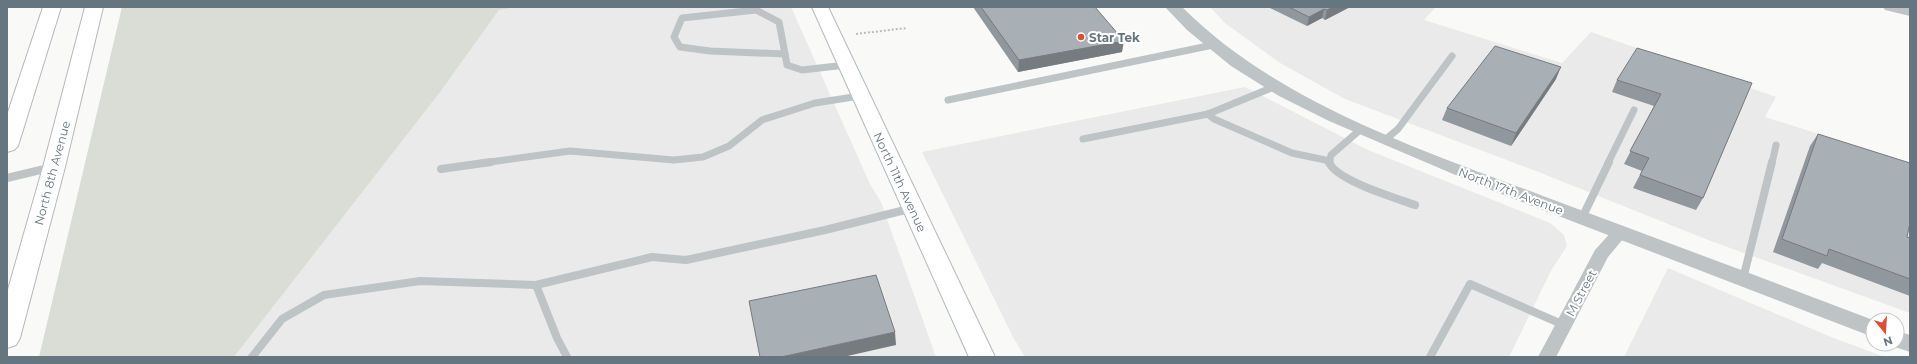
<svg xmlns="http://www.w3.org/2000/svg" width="1917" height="364" font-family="Montserrat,sans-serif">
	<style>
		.built { fill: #eaeaea }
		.green { fill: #d9ddd6 }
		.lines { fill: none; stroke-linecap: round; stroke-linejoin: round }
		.secondary-casing { stroke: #b3b9bd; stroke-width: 2 }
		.primary-casing { stroke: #b4b9bd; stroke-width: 2 }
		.path { stroke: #b9bdbf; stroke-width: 2; stroke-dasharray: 2 2; stroke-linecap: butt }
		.service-far1 { stroke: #bec3c6; stroke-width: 7 }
		.service { stroke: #bec3c6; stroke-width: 8 }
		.minor { fill: #bec3c6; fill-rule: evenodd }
		.tertiary { fill: #bec3c6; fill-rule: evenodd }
		.secondary { fill: #fff; fill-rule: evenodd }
		.primary { fill: #fff; fill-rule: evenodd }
		.wall { fill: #90979d }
		.shaded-wall { fill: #767b7f }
		.building { fill: #a8b0b6; stroke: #767b7f }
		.poi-dot { fill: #d95036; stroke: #fff; stroke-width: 1.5 }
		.labels { text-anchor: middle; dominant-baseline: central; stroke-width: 4; stroke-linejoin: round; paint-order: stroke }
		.poi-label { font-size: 12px; font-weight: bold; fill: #667680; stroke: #fff; text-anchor: start }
		.street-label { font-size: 12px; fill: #667680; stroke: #fff }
	</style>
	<rect width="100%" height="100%" fill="#f9f9f7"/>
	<g class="built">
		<path d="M518,7H791L870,184L881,202L936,357H234L441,91L499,10Z"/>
		<path d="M1210,7H1436L1424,20L1562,63L1591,32L1776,97L1765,117L1910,163V313L1708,240L1536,171L1345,99L1280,63L1225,23Z"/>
		<path d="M1245,87L1368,150L1550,223L1564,235L1567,246L1552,269L1509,357H1025L1013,337L922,152Z"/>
		<path d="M1668,268L1831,337L1885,357H1624Z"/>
	</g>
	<path class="green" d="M122,7H518L499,10L441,91L234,357H39Z"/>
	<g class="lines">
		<g class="secondary-casing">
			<path id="secondary" d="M812,7H828L995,357H969Z"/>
		</g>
		<g class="primary-casing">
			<g id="primary">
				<path d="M43,7H61L18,146L14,150L7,152V115Z"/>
				<path d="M85,7H103L65,167L20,338L16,345L7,348V293L43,167Z"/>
			</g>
		</g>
		<path class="path" d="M856,34L907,28"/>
		<g class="service-far1">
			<path d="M756,10L779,22L785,54L710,51L680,47L674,37L682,18Z"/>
			<path d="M785,54L787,65L802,70L846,65"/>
			<path d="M948,100L1213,45"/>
			<path d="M1208,114L1214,119L1292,153L1330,161"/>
			<path d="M1083,139L1208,114L1276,86"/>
			<path d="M1385,140L1398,129L1452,56"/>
			<path d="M483,163L570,151L674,160L703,157L729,146L762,120L815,103L860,96"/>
			<path d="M1329,163L1331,155L1361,129"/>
			<path d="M1608,163L1634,110"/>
			<path d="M1772,163L1776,145"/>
		</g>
		<g class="service">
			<path d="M1329,162C1335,180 1396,198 1415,205"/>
			<path d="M441,169L491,162"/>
			<path d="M7,178L53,167"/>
			<path d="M1582,218L1609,162"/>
			<path d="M1743,279L1772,162"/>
			<path d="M252,357L282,319L324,295L420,281L536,285"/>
			<path d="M567,357L557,338L536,285L652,257L686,260L825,230L913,208"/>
			<path d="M1430,357L1470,284L1564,325"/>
		</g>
		<g class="minor">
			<path d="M1883,7L1910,8V16L1885,10Z"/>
			<path d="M1620,228L1626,229L1628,233L1608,257L1556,357H1538L1595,250L1614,229Z"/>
		</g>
		<g class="tertiary">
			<path d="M1165,7H1182C1277,102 1419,149 1543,196C1653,237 1763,278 1873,320V337L1486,188L1329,121L1279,96L1231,66L1187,30Z"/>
			<path d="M1897,331L1910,335V352L1889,345L1897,344Z"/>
		</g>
		<use href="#secondary" class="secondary"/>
		<use href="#primary" class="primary"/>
	</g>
	<g class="wall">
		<path d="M973,7H1095L1122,52L1018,72Z"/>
		<path d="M1268,7H1350L1325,20L1322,18L1307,26Z"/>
		<path d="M1556,79L1511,146L1442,120L1447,108Z"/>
		<path d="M1617,80L1752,83L1703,198L1696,210L1633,188L1642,171L1624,164L1654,106L1612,92Z"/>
		<path d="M1818,134L1907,237L1910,238V296L1822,263L1818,269L1773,252L1810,146Z"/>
	</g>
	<g class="shaded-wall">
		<path d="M1333,7H1350L1325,20L1327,10Z"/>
		<path d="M1324,9L1322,18L1307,26L1309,17Z"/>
		<path d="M1124,41L1122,52L1018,72L1019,60Z"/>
		<path d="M1561,67L1556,79L1511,146L1516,133Z"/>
		<path d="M895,332L896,345L843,357H781Z"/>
	</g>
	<g class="building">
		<path d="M981,7H1095L1124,41L1019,60Z"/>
		<path d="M1289,7H1333L1327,10L1324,9L1309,17Z"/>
		<path d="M1495,46L1561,67L1516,133L1447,108Z"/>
		<path d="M1637,48L1752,83L1703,198L1640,175L1649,158L1630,151L1661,94L1617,80Z"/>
		<path d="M1818,134L1910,163V223L1907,237L1910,238V279L1829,249L1827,256L1782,239Z"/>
		<path d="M876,275L895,332L781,357H760L749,301Z"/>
	</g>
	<circle class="poi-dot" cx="1081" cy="37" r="4"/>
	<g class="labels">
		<g class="poi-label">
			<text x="1089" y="37">Star Tek</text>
		</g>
		<g class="street-label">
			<text transform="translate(52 173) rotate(-75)">North 8th Avenue</text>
			<text transform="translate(900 182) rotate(65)">North 11th Avenue</text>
			<text transform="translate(1511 191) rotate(21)">North 17th Avenue</text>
			<text transform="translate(1581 293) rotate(-62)">M Street</text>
		</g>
	</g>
	<rect width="1917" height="364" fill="none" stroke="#667680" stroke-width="16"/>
	<g transform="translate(1885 332) rotate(162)"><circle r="19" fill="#ffffff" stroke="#c2c8cc"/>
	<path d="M0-3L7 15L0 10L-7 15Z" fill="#d95036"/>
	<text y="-6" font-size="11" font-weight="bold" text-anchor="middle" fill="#667680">N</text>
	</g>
</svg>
